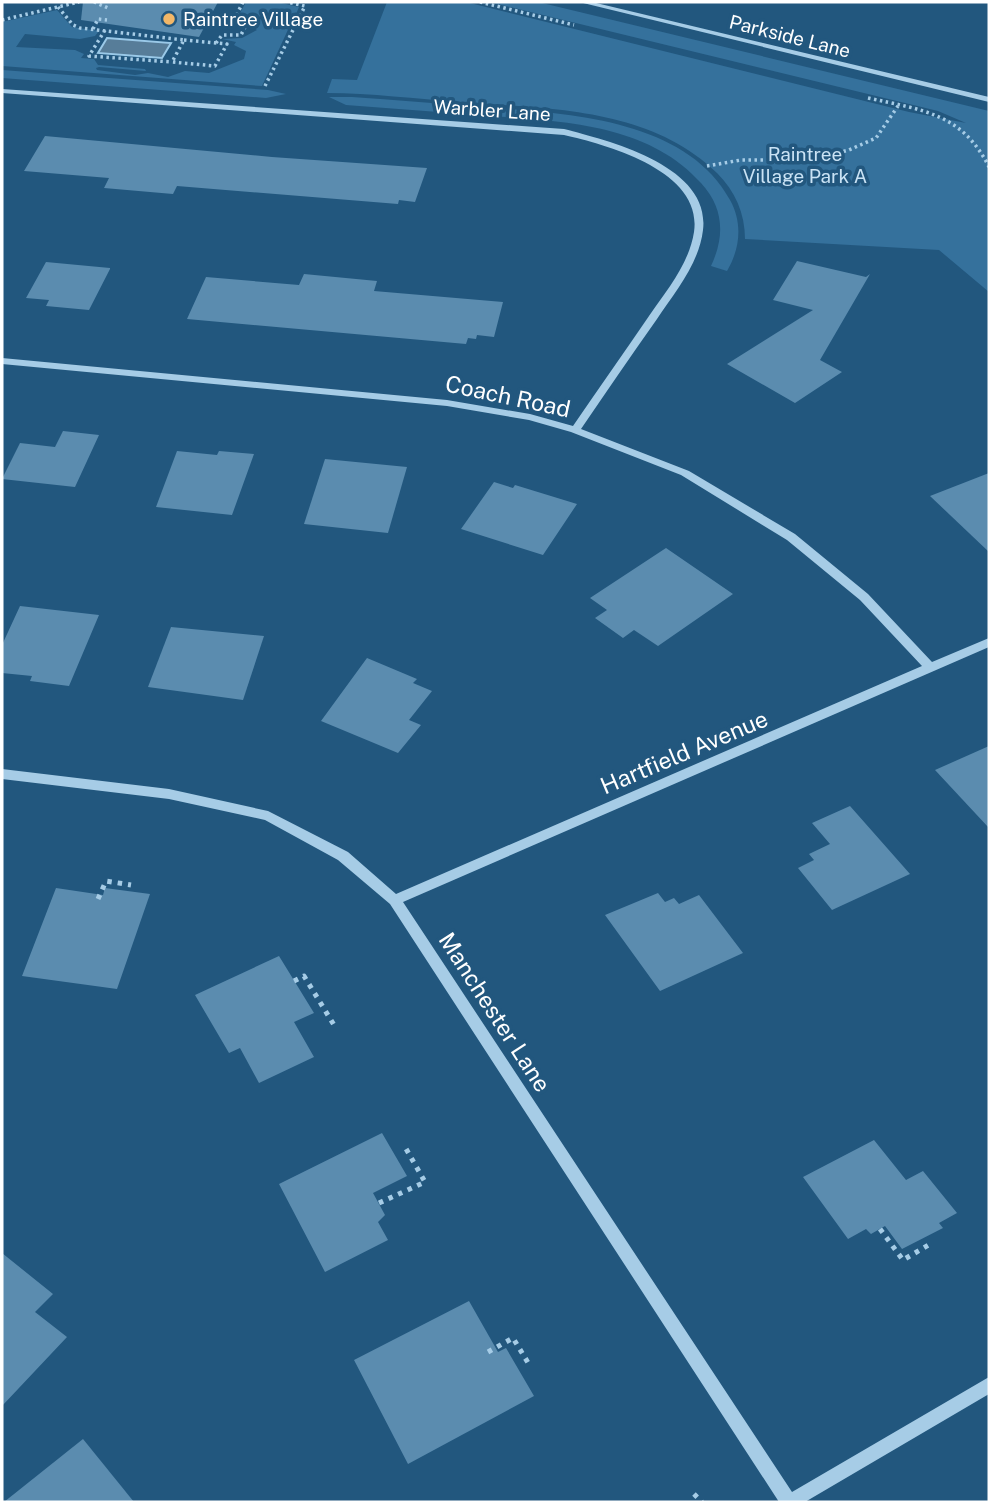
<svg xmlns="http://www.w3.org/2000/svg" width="991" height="1504" font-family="'Public Sans',sans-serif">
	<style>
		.green { fill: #35719c }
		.water { fill: #577d99; stroke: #9ac9e8; stroke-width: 2 }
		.building { fill: #5b8caf }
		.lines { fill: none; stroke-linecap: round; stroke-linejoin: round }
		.path-far1 { stroke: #a6cce6; stroke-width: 3.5; stroke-dasharray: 2.5 3.5; stroke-linecap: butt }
		.path { stroke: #a6cce6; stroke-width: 5; stroke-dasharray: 4.5 6; stroke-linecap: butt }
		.minor { fill: #a6cce6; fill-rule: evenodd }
		.poi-dot { fill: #f2b768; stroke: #22577e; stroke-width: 2.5 }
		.labels { text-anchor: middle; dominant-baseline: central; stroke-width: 7; stroke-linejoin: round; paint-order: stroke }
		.far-poi-label { font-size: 19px; fill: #fff; stroke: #22577e; text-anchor: start }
		.far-street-label { font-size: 19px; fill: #fff; stroke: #22577e }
		.far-park-label { font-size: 19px; fill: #cae3f5; stroke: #22577e }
		.street-label { font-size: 23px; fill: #fff; stroke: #22577e }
	</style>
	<rect width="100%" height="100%" fill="#22577e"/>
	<g class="green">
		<path d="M246,2H277L299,7L294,19L239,15Z"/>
		<path d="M387,2H466L909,112L966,123L938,111L489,2H538L989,111V292L939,250L745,239C745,213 735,191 717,173C649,107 548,109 460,102C416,99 371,93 327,93L332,79L357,80Z"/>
		<path d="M57,10L72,27L99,31L95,36L80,39L25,34L16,47L75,50L84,54L81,58L94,59L98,65L145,69L146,71L99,67L96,68L97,70L135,75L148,73L168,77L185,71L209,73L244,59L246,51L234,45L236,42L222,39L242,38L257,30L238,18L292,21L262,86L2,66V22Z"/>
		<path d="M2,70L268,90L286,94L266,98L2,78Z"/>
		<path d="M329,97H352C394,100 437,103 480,107C562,113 685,117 730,200C743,223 740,249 727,271L711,266C725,236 724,208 701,183C646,121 554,121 478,115C434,112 390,108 346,105Z"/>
	</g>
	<path class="water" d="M107,38L171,43L162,58L98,53Z"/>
	<g class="building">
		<path d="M83,2H218L199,37L81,20Z"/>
		<path d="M45,136L272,157L427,168L415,202L399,200L398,204L177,186L173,194L104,188L109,178L24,171Z"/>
		<path d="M797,261L866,277L870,274L820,360L842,372L795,403L727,364L813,310L773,300Z"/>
		<path d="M46,262L110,268V269L89,310L46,306L49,300L26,298Z"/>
		<path d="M304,274L377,281L374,291L503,302L494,337L477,335L476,339L468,338L466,344L187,319L206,277L299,285Z"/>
		<path d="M63,431L99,435L75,487L2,479L20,443L55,447Z"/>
		<path d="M177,451L217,455L219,451L254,454L232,515L156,507Z"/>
		<path d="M325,459L407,467L388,533L304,524Z"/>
		<path d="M989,473V552L930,496Z"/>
		<path d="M494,482L513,488L515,485L577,504L543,555L461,529Z"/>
		<path d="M666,548L733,594L658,646L634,630L623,638L595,618L607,610L590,598Z"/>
		<path d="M20,606L99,615L69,686L30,681L32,676L2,673V645Z"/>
		<path d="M171,627L264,636L243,700L148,687Z"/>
		<path d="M367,658L417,679L413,683L432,691L409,720L421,725L398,753L321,721Z"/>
		<path d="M989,746V828L935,770Z"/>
		<path d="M850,806L910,874L832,910L798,868L814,860L809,854L830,844L812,823Z"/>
		<path d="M56,888L103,895L105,888L150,894L117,989L22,976Z"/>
		<path d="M658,893L665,902L674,898L679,904L699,895L743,953L660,991L605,915Z"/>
		<path d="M279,956L314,1013L294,1022L314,1057L259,1083L240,1048L229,1053L195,995Z"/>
		<path d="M382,1133L407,1176L373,1193L385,1215L378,1222L388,1240L325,1272L279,1184Z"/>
		<path d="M874,1140L906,1180L923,1171L957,1213L939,1223L943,1228L902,1249L885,1226L871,1234L866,1229L848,1239L803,1177Z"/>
		<path d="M2,1253L53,1294L35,1312L67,1337L2,1406Z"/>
		<path d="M469,1301L498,1352L506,1348L534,1396L408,1464L354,1360Z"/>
		<path d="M83,1439L134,1502H4Z"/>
	</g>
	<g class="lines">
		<g class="path-far1">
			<path d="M94,2L108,8"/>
			<path d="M243,2L236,16L298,21"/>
			<path d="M480,2L574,25"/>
			<path d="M58,7L73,25L80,28L184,40"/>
			<path d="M2,20L79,2"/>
			<path d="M93,29L98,19L107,20"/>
			<path d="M105,30L89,56L172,62"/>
			<path d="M184,40L227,44L215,66L172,62Z"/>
			<path d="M216,43L222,35H241L247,23L234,21L236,16"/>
			<path d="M265,86L305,6L287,2"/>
			<path d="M868,98C922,110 962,113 989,167"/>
			<path d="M707,166L741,160H810L849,150L876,138L898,106"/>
		</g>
		<g class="path">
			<path d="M98,899L106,881L131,885"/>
			<path d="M294,981L304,976L334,1025"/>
			<path d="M379,1203L425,1182L405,1147"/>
			<path d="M880,1229L903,1260L932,1243"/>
			<path d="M488,1352L513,1338L530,1366"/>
			<path d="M694,1494L702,1502"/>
		</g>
		<g class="minor">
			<path d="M579,2H592L989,97V102Z"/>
			<path d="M2,89L564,129C610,141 711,166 703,230C699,264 675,292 657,319C631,356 606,392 581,429L689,471L795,534L868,594L932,662L989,638V647L403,902L792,1492L989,1377V1394L805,1502H779L390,904L338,860L265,820L169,799L2,779V769L169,789L268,811L348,852L396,894L922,666L860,600L787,540L681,475L571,432L529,420L447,406L2,364V358L447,400L530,414L573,426C598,389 624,353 649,316C667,290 689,264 694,232C703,171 608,145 564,135L2,93Z"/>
		</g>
	</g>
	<circle class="poi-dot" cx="169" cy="19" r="7"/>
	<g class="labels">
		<g class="far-poi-label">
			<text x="183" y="19">Raintree Village</text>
		</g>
		<g class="far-street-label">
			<text transform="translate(790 36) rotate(14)">Parkside Lane</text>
			<text transform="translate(492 110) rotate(4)">Warbler Lane</text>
		</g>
		<g class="far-park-label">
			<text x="805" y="154">Raintree<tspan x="805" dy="22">Village Park A</tspan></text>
		</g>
		<g class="street-label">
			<text transform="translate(508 396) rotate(12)">Coach Road</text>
			<text transform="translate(684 752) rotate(-23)">Hartfield Avenue</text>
			<text transform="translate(495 1012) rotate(57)">Manchester Lane</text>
		</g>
	</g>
	<rect width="991" height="1504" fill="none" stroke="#ffffff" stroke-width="7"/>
</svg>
